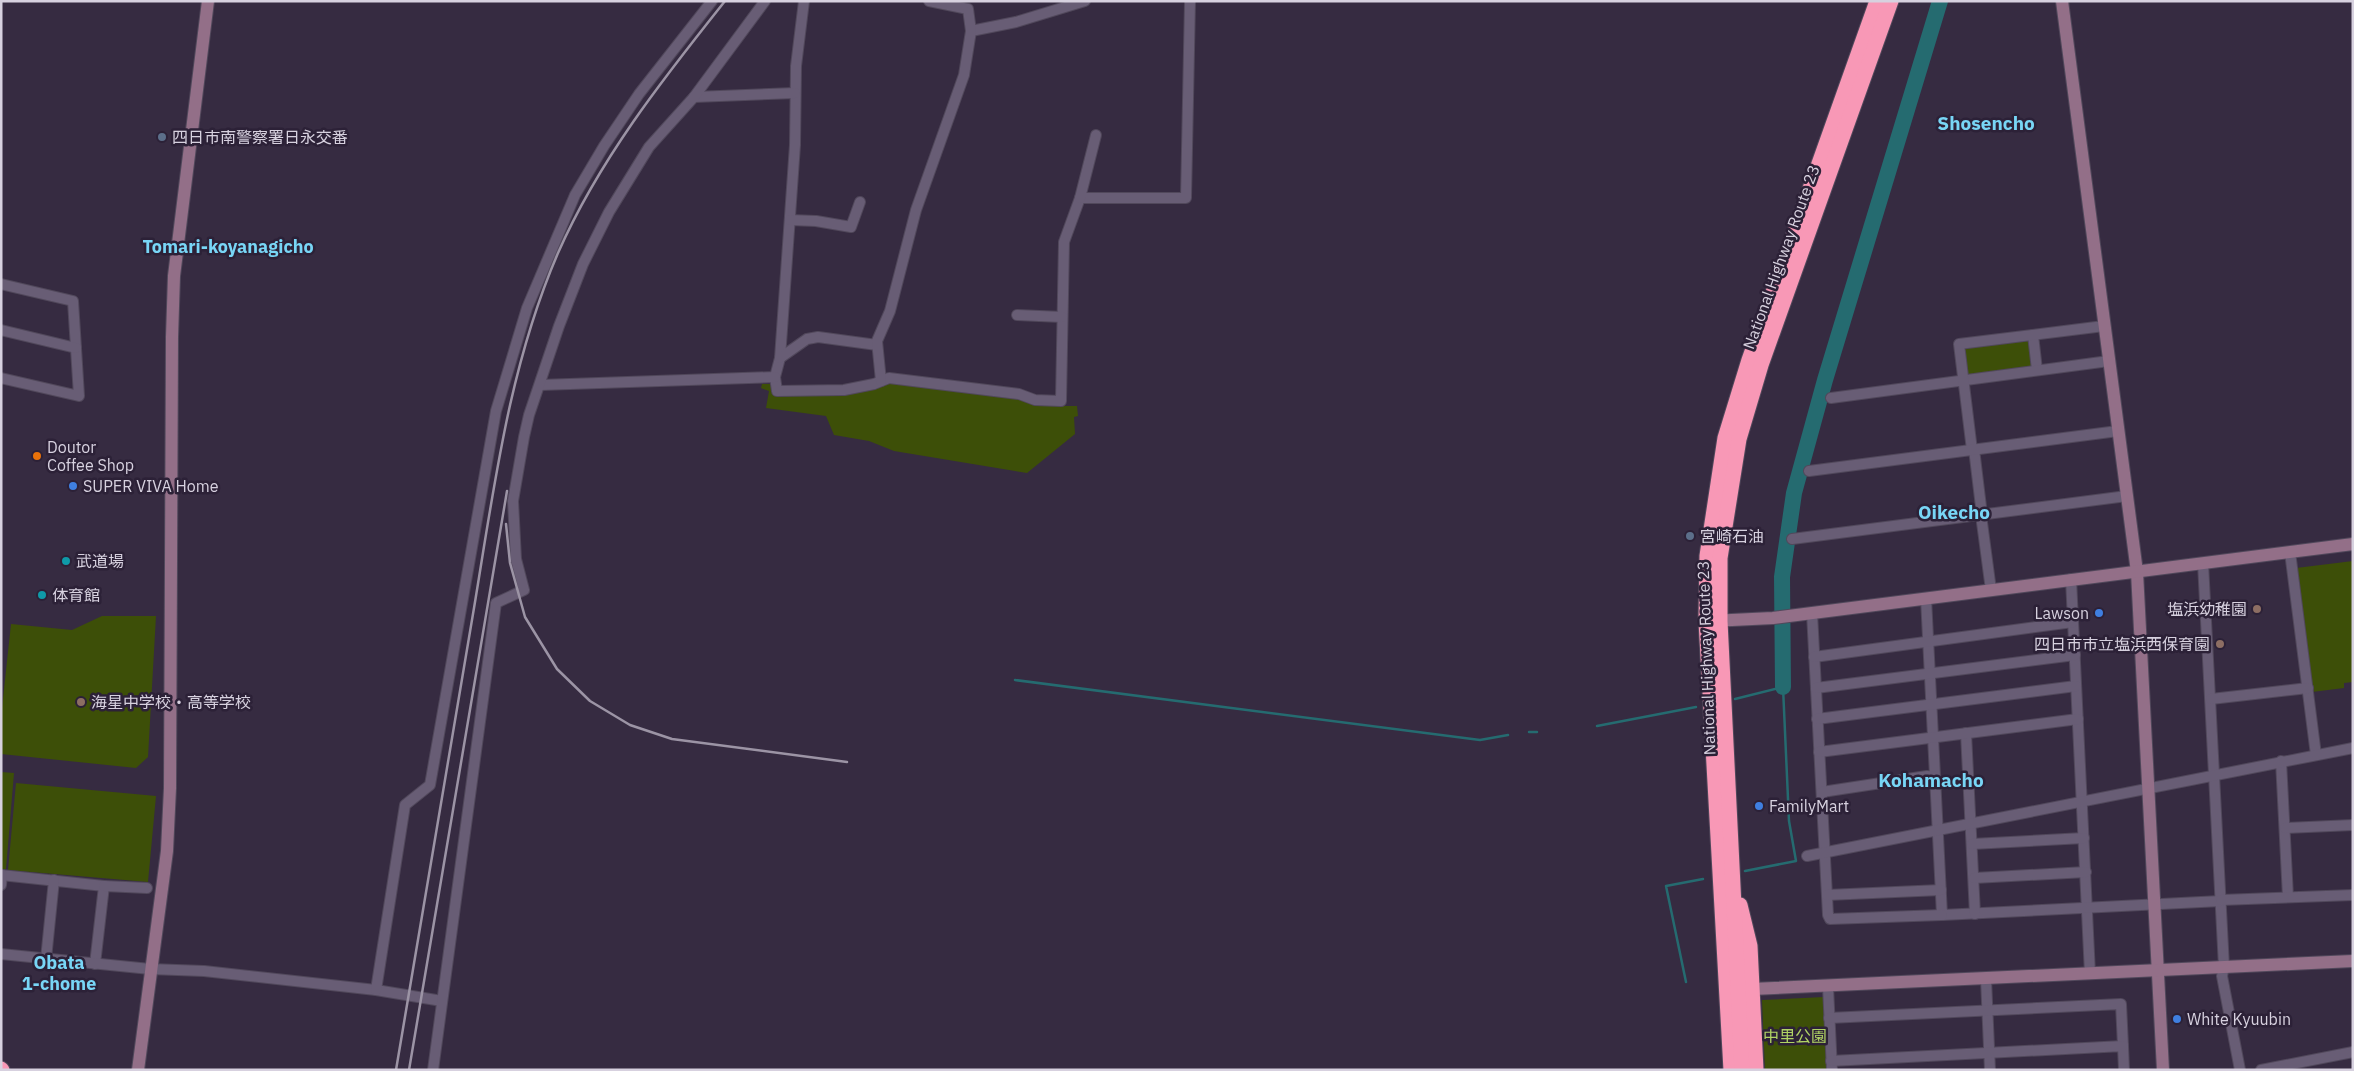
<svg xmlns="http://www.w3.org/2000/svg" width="2354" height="1071" font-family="'IBM Plex Sans','Noto Sans JP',sans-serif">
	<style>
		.green { fill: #3d4f08 }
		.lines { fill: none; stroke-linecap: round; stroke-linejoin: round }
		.stream { stroke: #256b70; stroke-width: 2.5 }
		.river { stroke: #256b70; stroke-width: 16 }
		.street-casing { stroke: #51485b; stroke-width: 12 }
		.secondary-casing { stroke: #51485b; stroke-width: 14 }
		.highway-casing { stroke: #51485b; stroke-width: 17 }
		.street { stroke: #685d75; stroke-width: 10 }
		.secondary { stroke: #936f88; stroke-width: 12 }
		.highway { stroke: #f898b6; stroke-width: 15 }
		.rail { stroke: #9c94a5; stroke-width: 2.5 }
		.service-dot { fill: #5c6f8a; stroke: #2c2137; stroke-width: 2 }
		.food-dot { fill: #e8710a; stroke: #2c2137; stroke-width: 2 }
		.shop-dot { fill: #3f7fe0; stroke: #2c2137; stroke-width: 2 }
		.culture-dot { fill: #0f9aa8; stroke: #2c2137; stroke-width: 2 }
		.education-dot { fill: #8d6e63; stroke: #2c2137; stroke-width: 2 }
		.labels { text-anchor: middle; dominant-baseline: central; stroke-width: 5; stroke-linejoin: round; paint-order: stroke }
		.poi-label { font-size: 16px; fill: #d7d1df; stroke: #2c2137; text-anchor: start }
		.street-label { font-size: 16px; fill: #d7d1df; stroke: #2c2137 }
		.park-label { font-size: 16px; fill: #b0d364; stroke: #2c2137 }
		.neighbourhood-label { font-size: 18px; font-weight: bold; fill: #78d6f6; stroke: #2c2137 }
		.quarter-label { font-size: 19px; font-weight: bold; fill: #78d6f6; stroke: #2c2137 }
	</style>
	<rect width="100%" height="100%" fill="#362b41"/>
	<g class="green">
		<path d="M2027,339L2030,340L2033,367L1970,375L1966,373L1963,349L1966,346Z"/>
		<path d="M890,383L1018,398L1035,406H1077L1078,416L1074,417L1075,434L1027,473L894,451L869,441L834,435L826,416L766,408L769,391L761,388L762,384H770L773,392Z"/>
		<path d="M2353,561V682L2344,683V688L2312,692L2296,568Z"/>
		<path d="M102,616H156L148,757L136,768L1,754V717L11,624L72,630Z"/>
		<path d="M1,772L14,773L6,869H1Z"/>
		<path d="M16,783L156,796L148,882L8,870Z"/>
		<path d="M1824,997L1828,1070H1765L1762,1000Z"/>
	</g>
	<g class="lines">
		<g class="stream">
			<path d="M1015,680L1480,740L1508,735"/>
			<path d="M1735,699L1783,687L1789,821L1796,861L1745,871"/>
			<path d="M1597,726L1696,707"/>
			<path d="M1529,732H1537"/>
			<path d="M1686,982L1666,886L1703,879"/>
		</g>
		<path class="river" d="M1783,687L1782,577L1794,493L1825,380L1940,1"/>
		<g class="street-casing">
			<g id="street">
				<path d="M804,1L796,66L795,145L780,358L775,377L777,391L844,390L874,384L889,378L1019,394L1035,400L1061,401L1064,242L1080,198H1186L1190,1"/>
				<path d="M971,31L1016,22L1085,1"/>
				<path d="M694,97L795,93"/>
				<path d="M1080,198L1096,135"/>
				<path d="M790,220L816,221L851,227L860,202"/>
				<path d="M1,284L73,301L79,396L1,378"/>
				<path d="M1017,315L1062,317"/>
				<path d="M1,330L76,348"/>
				<path d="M2033,335L2037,370"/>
				<path d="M780,358L807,339L818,337L877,345"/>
				<path d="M881,381L877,341L890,311L916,210L964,75L971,31L968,9L929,1"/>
				<path d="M540,385L775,377"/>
				<path d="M1831,398L2109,361"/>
				<path d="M1974,449L1982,515"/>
				<path d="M1972,450L1959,344L2104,326"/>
				<path d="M1809,471L2118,431"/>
				<path d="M1981,515L1991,590"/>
				<path d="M1792,539L2127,496"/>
				<path d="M2290,552L2316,755"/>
				<path d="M2203,563L2224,967L2222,976L2240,1070"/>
				<path d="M2071,579L2090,974"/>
				<path d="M1926,598L1942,915L2221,901"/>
				<path d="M1812,613L1828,915L1830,919L1942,915"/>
				<path d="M1814,657L2073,622"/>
				<path d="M1816,688L2075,655"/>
				<path d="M2211,699L2308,688"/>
				<path d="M1817,719L2076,686"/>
				<path d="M1966,733L1975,914"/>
				<path d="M1819,752L2078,719"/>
				<path d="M2281,761L2288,897"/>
				<path d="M1822,792L1927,776L1935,777"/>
				<path d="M2285,828L2353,825"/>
				<path d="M1972,844L2084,838"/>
				<path d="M1807,856L2353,748"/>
				<path d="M1,875L104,886L95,964"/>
				<path d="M1974,878L2086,872"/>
				<path d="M1,885L2,875"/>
				<path d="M104,886L147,888"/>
				<path d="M1827,895L1941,890"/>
				<path d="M2221,900L2353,895"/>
				<path d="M1,954L150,969L204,971L376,990L442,1001"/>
				<path d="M46,959L54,880"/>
				<path d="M1986,979L1990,1070"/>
				<path d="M1828,987L1832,1070"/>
				<path d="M376,990L405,805L430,785L496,411L527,308L575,195L604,146L639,94L712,1"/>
				<path d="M1829,1018L2121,1004L2123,1046"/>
				<path d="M1831,1061L2123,1046L2124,1070"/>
				<path d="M433,1070L496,603L524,590L516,559L513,501L524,437L529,415L559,326L583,264L609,212L649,147L694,97L765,1"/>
				<path d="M2261,1070L2353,1052"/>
			</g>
		</g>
		<g class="secondary-casing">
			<g id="secondary">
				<path d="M2062,1L2137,572L2163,1070"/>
				<path d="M1711,621L1773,618L2353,544"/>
				<path d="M1752,989L2353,961"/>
				<path d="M138,1070L167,851L170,788L172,337L174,276L208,1"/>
			</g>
		</g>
		<g class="highway-casing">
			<g id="highway">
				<path d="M1740,905L1750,946L1756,1070"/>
				<path d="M1,1069L2,1070"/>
				<path d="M1731,1070L1706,621L1707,556L1725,438L1749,360L1877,1"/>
				<path d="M1742,1070L1720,621V558L1739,439L1761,365L1891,1"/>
			</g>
		</g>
		<use href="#street" class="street"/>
		<use href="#secondary" class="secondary"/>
		<use href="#highway" class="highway"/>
		<g class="rail">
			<path d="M506,524L510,563L525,617L557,669L590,701L630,725L672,739L847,762"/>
			<path d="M396,1070C422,916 448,762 474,608C494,488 509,366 558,253C599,160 662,80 725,1"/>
			<path d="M409,1070L507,491"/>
		</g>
	</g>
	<g class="service-dot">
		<circle cx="162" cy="137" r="5"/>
		<circle cx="1690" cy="536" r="5"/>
	</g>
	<circle class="food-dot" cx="37" cy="456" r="5"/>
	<g class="shop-dot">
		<circle cx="73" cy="486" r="5"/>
		<circle cx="2099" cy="613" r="5"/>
		<circle cx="1759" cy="806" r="5"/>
		<circle cx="2177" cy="1019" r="5"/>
	</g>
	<g class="culture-dot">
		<circle cx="66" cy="561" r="5"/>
		<circle cx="42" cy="595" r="5"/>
	</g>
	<g class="education-dot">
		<circle cx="2257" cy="609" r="5"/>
		<circle cx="2220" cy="644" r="5"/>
		<circle cx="81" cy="702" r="5"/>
	</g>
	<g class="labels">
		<g class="poi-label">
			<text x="172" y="137">四日市南警察署日永交番</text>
			<text x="47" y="447">Doutor<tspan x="47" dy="18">Coffee Shop</tspan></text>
			<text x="83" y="486">SUPER VIVA Home</text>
			<text x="1700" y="536">宮崎石油</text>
			<text x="76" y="561">武道場</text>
			<text x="52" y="595">体育館</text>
			<text x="2247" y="609" text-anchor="end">塩浜幼稚園</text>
			<text x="2089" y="613" text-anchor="end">Lawson</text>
			<text x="2210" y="644" text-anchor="end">四日市市立塩浜西保育園</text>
			<text x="91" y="702">海星中学校・高等学校</text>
			<text x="1769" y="806">FamilyMart</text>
			<text x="2187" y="1019">White Kyuubin</text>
		</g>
		<g class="street-label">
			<text transform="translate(1781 257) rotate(-70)">National Highway Route 23</text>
			<text transform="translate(1706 658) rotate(-92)">National Highway Route 23</text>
		</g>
		<g class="park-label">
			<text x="1795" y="1036">中里公園</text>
		</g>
		<g class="neighbourhood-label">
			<text x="228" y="246">Tomari-koyanagicho</text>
			<text x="59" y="962">Obata<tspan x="59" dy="21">1-chome</tspan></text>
		</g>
		<g class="quarter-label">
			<text x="1986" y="123">Shosencho</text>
			<text x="1954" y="512">Oikecho</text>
			<text x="1931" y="780">Kohamacho</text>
		</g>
	</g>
	<rect width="2354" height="1071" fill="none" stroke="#d7d1df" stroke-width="5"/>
</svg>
